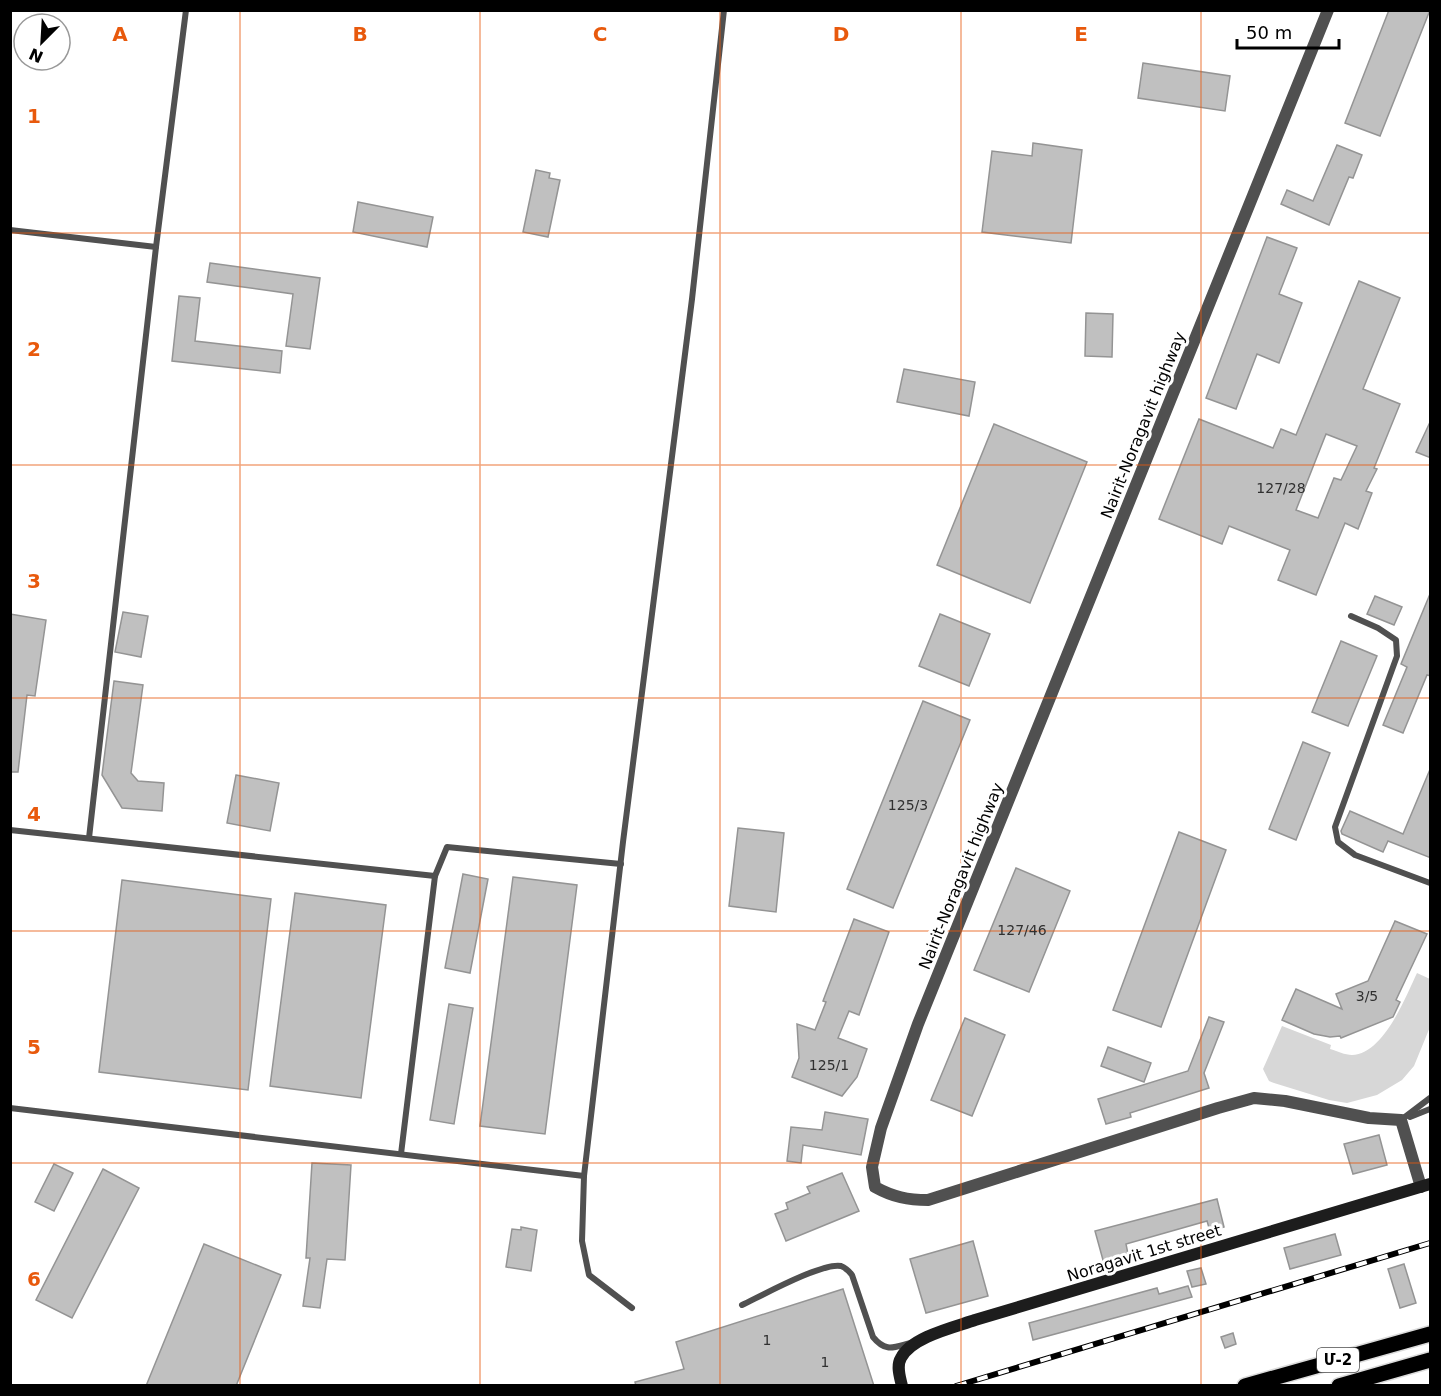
<svg xmlns="http://www.w3.org/2000/svg" width="1441" height="1396" font-family="'DejaVu Sans','Noto Sans Armenian',sans-serif">
	<style>
		.green { fill: #d7d7d7 }
		.building { fill: #c0c0c0; stroke: #949494; stroke-width: 1.5; fill-rule: evenodd }
		.lines { fill: none; stroke-linecap: round; stroke-linejoin: round }
		.primary-casing { stroke: #dbdbdb; stroke-width: 18 }
		.service { stroke: #505050; stroke-width: 6 }
		.tertiary { stroke: #505050; stroke-width: 12 }
		.secondary { stroke: #1d1d1d; stroke-width: 12 }
		.primary { stroke: #000; stroke-width: 15 }
		.rail-casing { stroke: #000; stroke-width: 6 }
		.rail { stroke: #fff; stroke-width: 4; stroke-dasharray: 11; stroke-linecap: butt }
		.grid { fill: none; stroke: #e8590c; stroke-width: 1.5; stroke-opacity: 0.55 }
		.labels { text-anchor: middle; dominant-baseline: central; stroke-width: 6; stroke-linejoin: round; paint-order: stroke }
		.number-label { font-size: 14px; fill: #303030 }
		.shield { fill: #fff; stroke: #4c4c4c; stroke-width: 1.5 }
		.shield-label { font-size: 15px; font-weight: bold; fill: #000 }
		.street-label { font-size: 16px; fill: #000; stroke: #fff }
		.grid-label { font-size: 20px; text-anchor: middle; font-weight: bold; fill: #e8590c; stroke: #fff; stroke-width: 6; stroke-linejoin: round; paint-order: stroke }
	</style>
	<rect width="100%" height="100%" fill="#fff"/>
	<path class="green" d="M1417,973L1430,979V1027L1414,1066L1402,1080L1377,1095L1347,1103L1329,1100L1274,1083L1269,1081L1263,1069L1282,1026L1331,1045L1330,1049C1337,1051 1345,1055 1352,1055C1384,1054 1406,996 1417,973Z"/>
	<g class="building">
		<path d="M1389,10H1430L1380,136L1345,123Z"/>
		<path d="M1143,63L1230,76L1225,111L1138,98Z"/>
		<path d="M1033,143L1082,150L1071,243L982,232L992,151L1032,156Z"/>
		<path d="M1337,145L1362,155L1353,178L1349,177L1329,225L1281,204L1287,190L1313,201Z"/>
		<path d="M536,170L550,173L549,178L560,180L548,237L523,232Z"/>
		<path d="M358,202L433,217L427,247L353,232Z"/>
		<path d="M1267,237L1297,248L1279,294L1302,303L1279,363L1257,354L1236,409L1206,398Z"/>
		<path d="M210,263L320,278L310,349L286,346L293,294L207,282Z"/>
		<path d="M1359,281L1400,298L1363,389L1400,404L1374,468L1377,469L1366,491L1372,493L1358,529L1345,523L1316,595L1278,580L1290,550L1229,526L1222,544L1159,519L1199,419L1273,448L1281,429L1296,435ZM1326,434L1357,446L1341,480L1334,478L1318,518L1296,510Z"/>
		<path d="M179,296L200,298L195,341L282,351L280,373L172,361Z"/>
		<path d="M1086,313L1113,314L1112,357L1085,356Z"/>
		<path d="M904,369L975,382L969,416L897,402Z"/>
		<path d="M1431,420V458L1416,452Z"/>
		<path d="M994,424L1087,462L1030,603L937,565Z"/>
		<path d="M1430,594L1431,676L1427,675L1403,733L1383,725L1407,667L1401,664Z"/>
		<path d="M1375,596L1402,607L1394,625L1367,614Z"/>
		<path d="M123,612L148,616L141,657L115,652Z"/>
		<path d="M10,614L46,620L35,696L27,695L18,772H10Z"/>
		<path d="M940,614L990,634L969,686L919,666Z"/>
		<path d="M1341,641L1377,656L1348,726L1312,712Z"/>
		<path d="M114,681L143,685L131,773L138,781L164,783L162,811L122,808L102,775Z"/>
		<path d="M923,701L970,720L893,908L847,889Z"/>
		<path d="M1303,742L1330,753L1296,840L1269,829Z"/>
		<path d="M1431,767V858L1388,841L1383,852L1342,834L1341,831L1350,811L1403,834Z"/>
		<path d="M236,775L279,783L270,831L227,823Z"/>
		<path d="M738,828L784,833L776,912L729,906Z"/>
		<path d="M1179,832L1226,850L1161,1027L1113,1010Z"/>
		<path d="M1016,868L1070,891L1029,992L974,970Z"/>
		<path d="M463,874L488,879L470,973L445,968Z"/>
		<path d="M513,877L577,885L545,1134L480,1126Z"/>
		<path d="M122,880L271,899L248,1090L99,1072Z"/>
		<path d="M295,893L386,905L361,1098L270,1086Z"/>
		<path d="M854,919L889,932L859,1015L849,1011L838,1038L867,1049L857,1077L842,1096L792,1077L799,1058L797,1024L815,1030L826,1002L823,1001Z"/>
		<path d="M1395,921L1427,934L1396,1000L1400,1002L1393,1017L1341,1038L1340,1036L1330,1037L1314,1034L1282,1020L1296,989L1342,1009L1336,994L1368,981Z"/>
		<path d="M449,1004L473,1008L454,1124L430,1120Z"/>
		<path d="M1209,1017L1224,1022L1204,1073L1209,1088L1130,1113L1131,1117L1106,1124L1098,1099L1188,1071Z"/>
		<path d="M965,1018L1005,1035L972,1116L931,1100Z"/>
		<path d="M1108,1047L1151,1063L1144,1082L1101,1066Z"/>
		<path d="M825,1112L868,1119L861,1155L803,1145L801,1163L787,1161L791,1127L822,1130Z"/>
		<path d="M1379,1135L1387,1165L1353,1174L1344,1144Z"/>
		<path d="M312,1163L351,1165L345,1260L327,1259L320,1308L303,1306L310,1258H306Z"/>
		<path d="M54,1164L73,1173L54,1211L35,1202Z"/>
		<path d="M103,1169L139,1188L72,1318L36,1300Z"/>
		<path d="M842,1173L859,1211L786,1241L775,1214L788,1209L786,1203L810,1193L807,1187Z"/>
		<path d="M1217,1199L1224,1227L1210,1231L1207,1221L1126,1244L1128,1254L1103,1260L1095,1231Z"/>
		<path d="M521,1227L537,1230L531,1271L506,1267L512,1229L521,1230Z"/>
		<path d="M1335,1234L1341,1255L1290,1269L1284,1248Z"/>
		<path d="M973,1241L988,1296L926,1313L910,1259Z"/>
		<path d="M204,1244L281,1275L236,1386H146Z"/>
		<path d="M1404,1264L1416,1303L1400,1308L1388,1269Z"/>
		<path d="M1201,1268L1206,1284L1192,1287L1187,1271Z"/>
		<path d="M1188,1286L1192,1297L1033,1340L1029,1323L1157,1288L1159,1294Z"/>
		<path d="M843,1289L874,1386H636L635,1382L684,1369L676,1342Z"/>
		<path d="M1233,1333L1236,1344L1225,1348L1221,1337Z"/>
	</g>
	<g class="lines">
		<g class="primary-casing">
			<g id="primary">
				<path d="M1245,1386L1430,1334"/>
				<path d="M1339,1386L1430,1360"/>
			</g>
		</g>
		<g class="service">
			<path d="M10,230L156,247"/>
			<path d="M1351,616L1378,628L1396,640L1397,656L1335,827L1338,842L1355,855L1430,883"/>
			<path d="M10,830L435,876"/>
			<path d="M89,838L156,247L186,10"/>
			<path d="M10,1108L584,1176"/>
			<path d="M1410,1117L1430,1109"/>
			<path d="M1401,1120L1430,1098"/>
			<path d="M401,1154L435,876L447,847L621,864"/>
			<path d="M742,1305C761,1296 823,1262 841,1266C846,1268 849,1271 852,1275L873,1337C886,1353 894,1347 911,1343"/>
			<path d="M632,1308L589,1275L582,1241L584,1176L623,842L692,299L724,10"/>
		</g>
		<path class="tertiary" d="M1328,10L918,1024L881,1128L872,1167L875,1187C893,1197 908,1200 928,1200L1218,1108L1254,1098L1285,1101L1369,1118L1401,1120L1421,1187"/>
		<path class="secondary" d="M902,1386C900,1377 896,1366 901,1358C911,1337 955,1327 975,1320L1430,1184"/>
		<use href="#primary" class="primary"/>
		<g class="rail-casing">
			<path id="rail" d="M956,1386L1430,1243"/>
		</g>
		<use href="#rail" class="rail"/>
	</g>
	<path class="grid" d="M240,10V1386M480,10V1386M720,10V1386M961,10V1386M1201,10V1386M10,233H1430M10,465H1430M10,698H1430M10,931H1430M10,1163H1430"/>
	<g class="labels">
		<g class="number-label">
			<text x="1281" y="488">127/28</text>
			<text x="908" y="805">125/3</text>
			<text x="1022" y="930">127/46</text>
			<text x="1367" y="996">3/5</text>
			<text x="829" y="1065">125/1</text>
			<text x="767" y="1340">1</text>
			<text x="825" y="1362">1</text>
		</g>
		<rect class="shield" x="1317" y="1348" width="42" height="24" rx="4.5"/>
		<g class="shield-label">
			<text x="1338" y="1360">Մ-2</text>
		</g>
		<g class="street-label">
			<text transform="translate(1143 425) rotate(-68)">Nairit-Noragavit highway</text>
			<text transform="translate(961 876) rotate(-68)">Nairit-Noragavit highway</text>
			<text transform="translate(1144 1253) rotate(-17)">Noragavit 1st street</text>
		</g>
	</g>
	<g class="grid-label">
		<text x="120" y="41">A</text>
		<text x="360" y="41">B</text>
		<text x="600" y="41">C</text>
		<text x="841" y="41">D</text>
		<text x="1081" y="41">E</text>
		<text x="34" y="123">1</text>
		<text x="34" y="356">2</text>
		<text x="34" y="588">3</text>
		<text x="34" y="821">4</text>
		<text x="34" y="1054">5</text>
		<text x="34" y="1286">6</text>
	</g>
	<rect width="1441" height="1396" fill="none" stroke="#000000" stroke-width="24"/>
	<g transform="translate(42 42) rotate(204)"><circle r="28" fill="#ffffff" stroke="#999999" stroke-width="1.5"/>
	<path d="M0-4.5L10 22L0 15L-10 22Z" fill="#000000"/>
	<text y="-9" font-size="16" font-weight="bold" text-anchor="middle" fill="#000000">N</text>
	</g>
	<path d="M1237 39v9h102v-9" fill="none" stroke="#000000" stroke-width="3"/>
	<text x="1246" y="39" font-size="18" fill="#000000" stroke="#ffffff" stroke-width="4.5" paint-order="stroke">50 m</text>
</svg>
